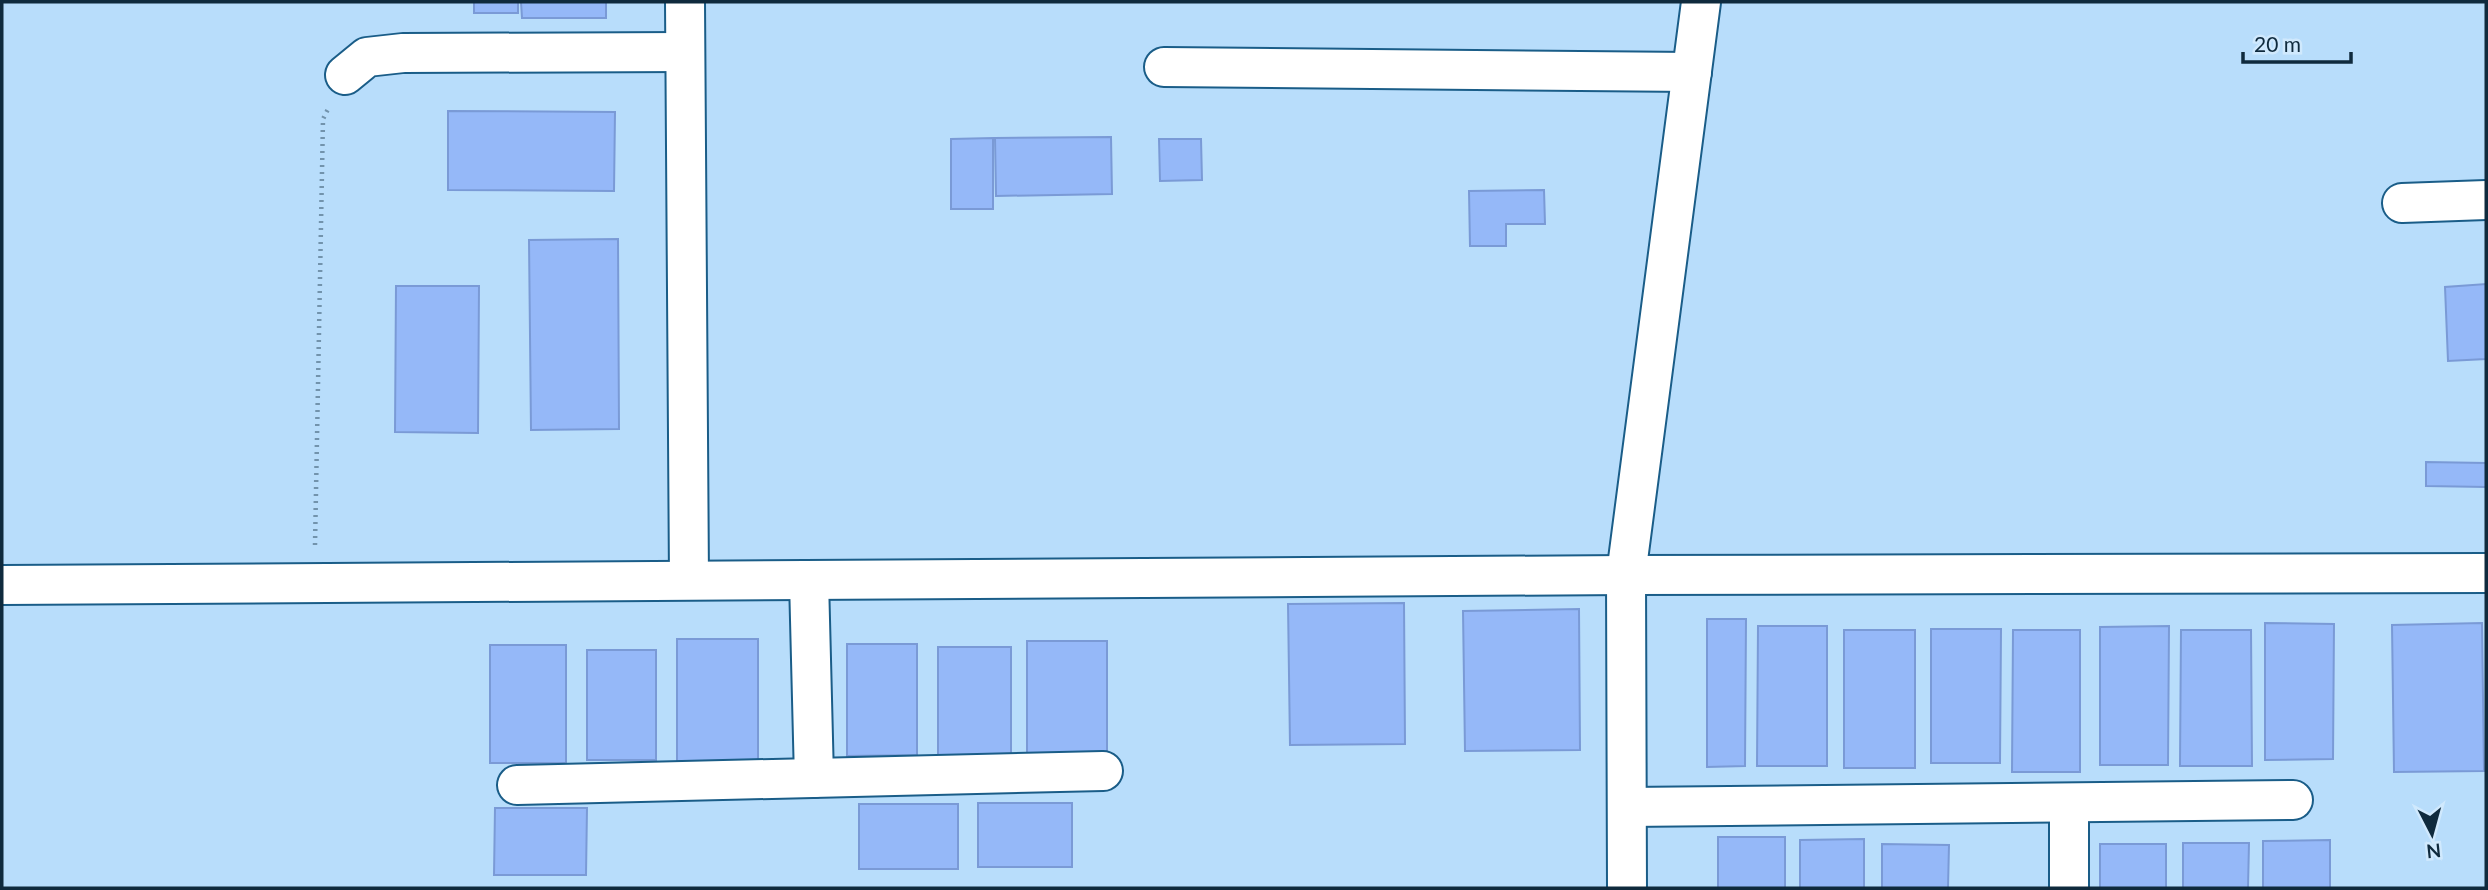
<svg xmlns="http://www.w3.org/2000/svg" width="2488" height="890" font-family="Lato,sans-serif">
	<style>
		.building { fill: #95b8f8; stroke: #7a9ad6; stroke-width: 2 }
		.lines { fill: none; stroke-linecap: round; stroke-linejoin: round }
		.minor-casing { stroke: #1a5d88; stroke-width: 42 }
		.path { stroke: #7293ac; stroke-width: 4.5; stroke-dasharray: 2 5; stroke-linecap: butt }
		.minor { stroke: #fff; stroke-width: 38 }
	</style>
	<rect width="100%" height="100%" fill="#b8ddfb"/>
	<g class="building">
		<rect x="474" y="2" width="44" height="11"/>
		<path d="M521,2H606V18H522Z"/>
		<path d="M448,111L615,112L614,191L448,190Z"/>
		<path d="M1111,137L1112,194L996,196L995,138Z"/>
		<path d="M993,138V209H951V139Z"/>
		<path d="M1159,139H1201L1202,180L1160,181Z"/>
		<path d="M1544,190L1545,224H1506V246H1470L1469,191Z"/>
		<path d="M618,239L619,429L531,430L529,240Z"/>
		<path d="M2486,284V359L2448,361L2445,287Z"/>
		<path d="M396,286H479L478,433L395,432Z"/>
		<path d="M2426,462L2486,463V487L2426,486Z"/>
		<path d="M1404,603L1405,744L1290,745L1288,604Z"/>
		<path d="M1579,609L1580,750L1465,751L1463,611Z"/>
		<path d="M1707,619H1746L1745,766L1707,767Z"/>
		<path d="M2265,623L2334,624L2333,759L2265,760Z"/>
		<path d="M2482,623L2484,771L2394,772L2392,625Z"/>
		<path d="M1758,626H1827V766H1757Z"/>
		<path d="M2169,626L2168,765H2100V627Z"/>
		<path d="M1931,629H2001L2000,763H1931Z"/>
		<rect x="1844" y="630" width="71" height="138"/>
		<path d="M2013,630H2080V772H2012Z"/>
		<path d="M2181,630H2251L2252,766H2180Z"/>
		<rect x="677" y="639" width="81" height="122"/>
		<rect x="1027" y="641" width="80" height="115"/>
		<path d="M847,644H917V755L847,756Z"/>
		<rect x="490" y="645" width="76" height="118"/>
		<rect x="938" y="647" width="73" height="110"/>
		<rect x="587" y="650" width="69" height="110"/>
		<rect x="978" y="803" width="94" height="64"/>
		<rect x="859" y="804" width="99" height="65"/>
		<path d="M495,808H587L586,875H494Z"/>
		<rect x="1718" y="837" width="67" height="51"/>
		<path d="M1864,839V888H1800V840Z"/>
		<path d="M2330,840V888H2263V841Z"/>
		<path d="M2183,843H2249L2248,888H2183Z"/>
		<path d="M1882,844L1949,845L1948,888H1882Z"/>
		<rect x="2100" y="844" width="66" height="44"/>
	</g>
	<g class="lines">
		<g class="minor-casing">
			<g id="minor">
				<path d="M685,2L689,580"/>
				<path d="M1164,67L1692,72"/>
				<path d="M345,75L367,57L403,53L685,52"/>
				<path d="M2402,203L2486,200"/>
				<path d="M809,580L814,778"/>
				<path d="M2,585L1626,575L2486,573"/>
				<path d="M517,785L1103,771"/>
				<path d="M1627,807L2293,800"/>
				<path d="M1627,888L1626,575L1701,2"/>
				<path d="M2069,888V803"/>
			</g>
		</g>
		<path class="path" d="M315,545L323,119L329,107"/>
		<use href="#minor" class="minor"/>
	</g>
	<rect width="2488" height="890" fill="none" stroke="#0f2a3d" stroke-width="7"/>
	<g transform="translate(2432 834) rotate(174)" stroke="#d0e9fd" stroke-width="5" paint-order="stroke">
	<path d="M0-5L12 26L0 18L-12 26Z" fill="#0f2a3d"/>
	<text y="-10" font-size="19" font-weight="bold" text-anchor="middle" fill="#0f2a3d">N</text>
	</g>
	<path d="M2243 52v10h108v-10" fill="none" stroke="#0f2a3d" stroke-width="3.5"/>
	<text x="2254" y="52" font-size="21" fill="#0f2a3d" stroke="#d0e9fd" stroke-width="5" paint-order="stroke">20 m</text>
</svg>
